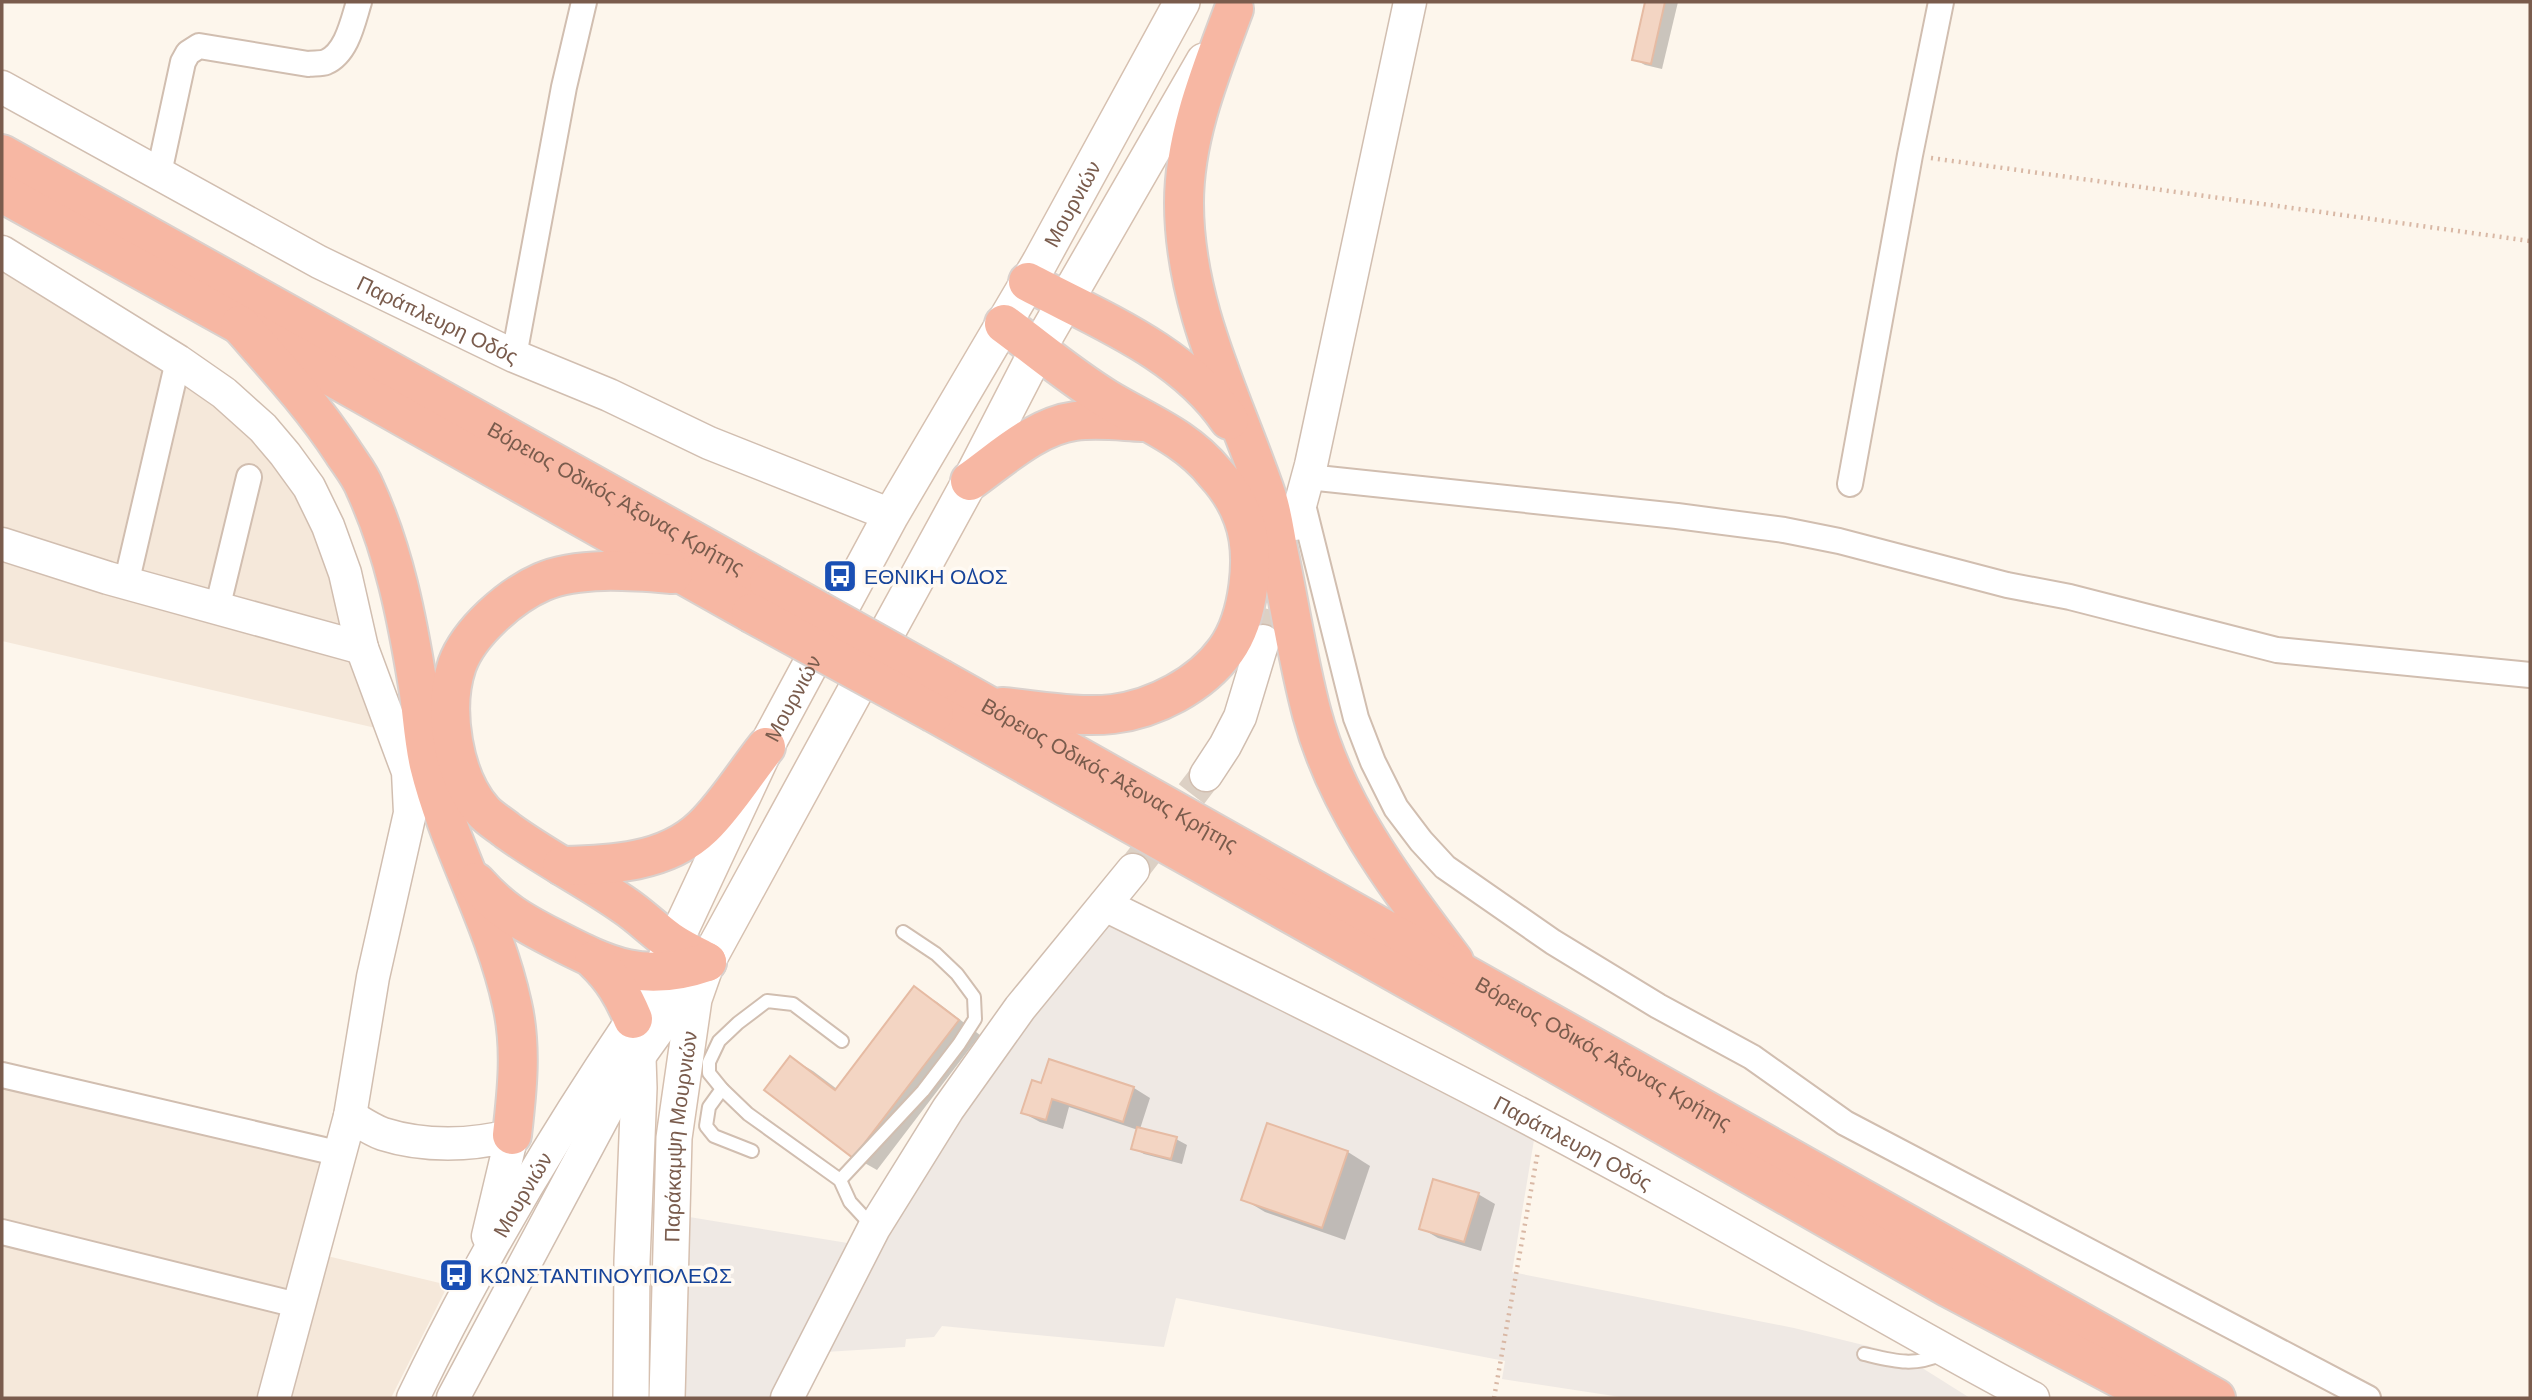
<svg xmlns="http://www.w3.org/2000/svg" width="2532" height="1400" font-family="'PT Sans',sans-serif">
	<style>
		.residential { fill: #f5e8da }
		.industrial { fill: #efe9e4 }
		.shadow { fill: #0003 }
		.building { fill: #f3d5c3; stroke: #e6bba3; stroke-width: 2 }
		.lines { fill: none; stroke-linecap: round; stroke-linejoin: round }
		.tertiary-tunnel { stroke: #dcd0c4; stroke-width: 32; stroke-dasharray: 32 16; stroke-linecap: butt }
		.service-casing { stroke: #d1beb0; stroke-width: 16 }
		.minor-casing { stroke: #d1beb0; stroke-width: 28 }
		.tertiary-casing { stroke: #d1beb0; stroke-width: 35 }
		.secondary-casing { stroke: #d6c0b0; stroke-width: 38 }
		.motorway-casing { stroke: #dad1cd; stroke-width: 42 }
		.path { stroke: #d9b8a5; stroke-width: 4.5; stroke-dasharray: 2 5; stroke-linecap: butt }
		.service { stroke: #fff; stroke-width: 12 }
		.minor { stroke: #fff; stroke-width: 24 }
		.tertiary { stroke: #fff; stroke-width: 32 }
		.secondary { stroke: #fff; stroke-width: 35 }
		.motorway { stroke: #f7b7a3; stroke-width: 38 }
		.motorway-bridge-casing { stroke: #dad1cd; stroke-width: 42; stroke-linecap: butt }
		.motorway-bridge { stroke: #f7b7a3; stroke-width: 38 }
		.labels { text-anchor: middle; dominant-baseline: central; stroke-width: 7; stroke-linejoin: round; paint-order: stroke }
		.street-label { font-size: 21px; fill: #7a5c4d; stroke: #fffaf3 }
		.transit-label { font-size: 21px; fill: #164399; stroke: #fffaf3; text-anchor: start }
	</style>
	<rect width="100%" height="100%" fill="#fdf6ec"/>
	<g class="residential">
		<path d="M2,269L244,418L299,487L342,571L380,729L2,641Z"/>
		<path d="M2,1082L326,1158L298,1249L448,1285L391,1398H2Z"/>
	</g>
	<path class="industrial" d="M1108,922L1534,1140L1512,1272L1794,1328L1900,1354L1970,1398H1627L1502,1379L1505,1361L1176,1298L1164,1347L942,1326L934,1337L906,1339L905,1347L794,1354L770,1398H673L677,1215L872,1247L979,1080Z"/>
	<g class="shadow">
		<path d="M1647,2H1678L1662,69L1645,65L1634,59Z"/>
		<path d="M915,989L937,1002L980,1035L877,1170L854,1157L791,1058L813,1071L837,1089Z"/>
		<path d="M1042,1085L1134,1088L1150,1098L1140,1129L1176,1139L1187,1145L1182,1164L1144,1154L1133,1148L1138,1130L1069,1107L1063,1129L1040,1122L1023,1113Z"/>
		<path d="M1268,1125L1348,1152L1370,1166L1345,1240L1265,1212L1243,1199Z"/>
		<path d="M1478,1194L1495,1204L1481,1251L1438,1238L1421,1228Z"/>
	</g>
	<g class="building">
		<path d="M1645,2H1665L1651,64L1632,60Z"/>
		<path d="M914,986L959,1020L853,1158L764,1090L790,1056L835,1090Z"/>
		<path d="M1049,1059L1134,1087L1123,1122L1052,1099L1046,1120L1021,1113L1032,1080L1041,1083Z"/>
		<path d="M1267,1123L1348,1151L1322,1228L1241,1200Z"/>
		<path d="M1137,1127L1177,1137L1171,1159L1131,1149Z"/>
		<path d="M1433,1179L1479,1193L1464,1242L1419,1229Z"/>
	</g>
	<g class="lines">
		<g class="tertiary-tunnel">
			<path d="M1263,641L1282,573"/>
			<path d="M1133,870L1206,775"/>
		</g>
		<g class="service-casing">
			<g id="service">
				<path d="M842,1041L793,1004L767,1001L738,1023L719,1041L709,1062V1073L722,1089L748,1114L840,1180L850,1202L874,1228"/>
				<path d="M722,1089L709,1107L706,1126L714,1136L752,1151"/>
				<path d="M840,1180L923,1091L959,1044L975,1019L974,997L957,974L936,954L903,932"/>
				<path d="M1864,1354C1894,1361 1913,1367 1942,1354"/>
			</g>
		</g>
		<g class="minor-casing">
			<g id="minor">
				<path d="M159,173L183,62L188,53L199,46L308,64C313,63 321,64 326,62C347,53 353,21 359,2"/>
				<path d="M514,356L564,87L584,2"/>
				<path d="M1308,477L1677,516L1784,530L1839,541L2007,585L2070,597L2277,650L2530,675"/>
				<path d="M1850,484L1910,155L1941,2"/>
				<path d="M1302,501L1356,718L1373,762L1396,808L1421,841L1445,867L1553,942L1658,1006L1752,1057L1845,1123L2368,1398"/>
				<path d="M126,584L178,361"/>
				<path d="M217,609L249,477"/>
				<path d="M2,1075L341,1154"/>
				<path d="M2,1232L297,1305"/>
			</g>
		</g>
		<g class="tertiary-casing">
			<g id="tertiary">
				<path id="s1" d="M2,87L319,262L514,356L609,395L709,443L891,515"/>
				<path d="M2,252L178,361L224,393L263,428L285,454L309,487L328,526L345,573L362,648L408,772L410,813L373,977L350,1116L274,1398"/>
				<path d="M1295,524L1311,465L1410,2"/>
				<path d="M2,544L108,578L362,648"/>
				<path d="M1206,775L1225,746L1240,717L1263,641"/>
				<path id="s2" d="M1105,905C1298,1000 1491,1095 1678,1199C1797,1265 1913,1335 2033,1398"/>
				<path d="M350,1116C360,1122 372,1130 383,1134C424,1147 472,1146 512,1135L488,1236"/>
				<path id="s3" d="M413,1398C476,1267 551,1140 633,1019"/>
				<path d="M453,1398L609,1106L638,1058L699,973"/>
				<path d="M787,1398L874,1228L948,1109L1020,1008L1133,870"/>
			</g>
		</g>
		<g class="secondary-casing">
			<g id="secondary">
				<path id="s4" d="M631,1398L632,1261L639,1088L638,1058L633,1019L674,944L766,747L891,515L1040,262L1182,2"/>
				<path id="s5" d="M667,1398L674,1138L694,999L707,962L970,481L1038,349L1204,61"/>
			</g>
		</g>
		<g class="motorway-casing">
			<g id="motorway">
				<path d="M1234,9C1211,71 1184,136 1184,203C1184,308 1234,400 1267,497C1273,515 1275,535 1279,554C1290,607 1298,662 1312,714C1337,808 1397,885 1454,961"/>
				<path id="s6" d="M2,154L769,583"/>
				<path d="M2,193L240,325L751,613"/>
				<path d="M1028,282C1098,319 1183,352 1229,420"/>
				<path d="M240,325C276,366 313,406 343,452C350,463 360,475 365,488C394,551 407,618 418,686C422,712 423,739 429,765C449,847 494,921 512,1004C522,1047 517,1092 512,1135"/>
				<path d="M970,481C1001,459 1036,426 1075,421C1097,418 1120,421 1142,422"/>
				<path d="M673,574C634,571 578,566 542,582C510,596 469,632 457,665C442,709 453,777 483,811C490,819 501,825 508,831C545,858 587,879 624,905C642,917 657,933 674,944C685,951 696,956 707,962"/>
				<path id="s7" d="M941,679L2216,1398"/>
				<path d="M1002,707C1037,710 1077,718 1113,714C1154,709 1201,685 1226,650C1249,618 1257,555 1243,518C1237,501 1227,486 1215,473C1186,437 1145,422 1107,399C1071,377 1038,349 1004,324"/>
				<path d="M934,713L1469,1014L1949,1288L2157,1398"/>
				<path d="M562,866C610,865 666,863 703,827C726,805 746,772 766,747"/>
				<path d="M476,882C501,910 520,921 553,938C609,967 644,984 707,962"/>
				<path d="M594,960C613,978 623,995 633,1019"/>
			</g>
		</g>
		<g class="path">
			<path d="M1931,158L2530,241"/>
			<path d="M1494,1398L1538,1151"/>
		</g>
		<use href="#service" class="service"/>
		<use href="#minor" class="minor"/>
		<use href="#tertiary" class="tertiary"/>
		<use href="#secondary" class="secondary"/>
		<use href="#motorway" class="motorway"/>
		<g class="motorway-bridge-casing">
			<g id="motorway-bridge">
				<path d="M769,583L941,679"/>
				<path d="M751,613L934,713"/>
			</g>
		</g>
		<use href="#motorway-bridge" class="motorway-bridge"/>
	</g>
	<defs>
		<g id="bus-square" transform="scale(1.75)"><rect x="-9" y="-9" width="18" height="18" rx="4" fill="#1a4fb4" stroke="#fffaf3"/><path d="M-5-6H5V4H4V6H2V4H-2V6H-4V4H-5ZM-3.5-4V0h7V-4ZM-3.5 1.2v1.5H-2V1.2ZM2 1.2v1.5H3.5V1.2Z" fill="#fff"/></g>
	</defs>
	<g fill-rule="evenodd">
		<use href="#bus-square" x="840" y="576"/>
		<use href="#bus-square" x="456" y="1275"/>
	</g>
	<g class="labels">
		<g class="street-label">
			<text stroke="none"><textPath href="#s4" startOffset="1306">Μουρνιών</textPath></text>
			<text stroke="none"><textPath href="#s1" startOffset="494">Παράπλευρη Οδός</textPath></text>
			<text stroke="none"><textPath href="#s6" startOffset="704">Βόρειος Οδικός Άξονας Κρήτης</textPath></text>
			<text stroke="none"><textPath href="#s4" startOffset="738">Μουρνιών</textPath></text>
			<text stroke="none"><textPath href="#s7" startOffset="194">Βόρειος Οδικός Άξονας Κρήτης</textPath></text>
			<text stroke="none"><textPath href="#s7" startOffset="761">Βόρειος Οδικός Άξονας Κρήτης</textPath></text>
			<text stroke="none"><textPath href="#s5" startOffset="262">Παράκαμψη Μουρνιών</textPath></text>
			<text stroke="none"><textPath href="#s2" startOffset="525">Παράπλευρη Οδός</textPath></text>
			<text stroke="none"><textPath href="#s3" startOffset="231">Μουρνιών</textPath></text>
		</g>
		<g class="transit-label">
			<text x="864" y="576">ΕΘΝΙΚΗ ΟΔΟΣ</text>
			<text x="480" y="1275">ΚΩΝΣΤΑΝΤΙΝΟΥΠΟΛΕΩΣ</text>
		</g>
	</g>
	<rect width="2532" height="1400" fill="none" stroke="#7a5c4d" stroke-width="7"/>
</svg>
